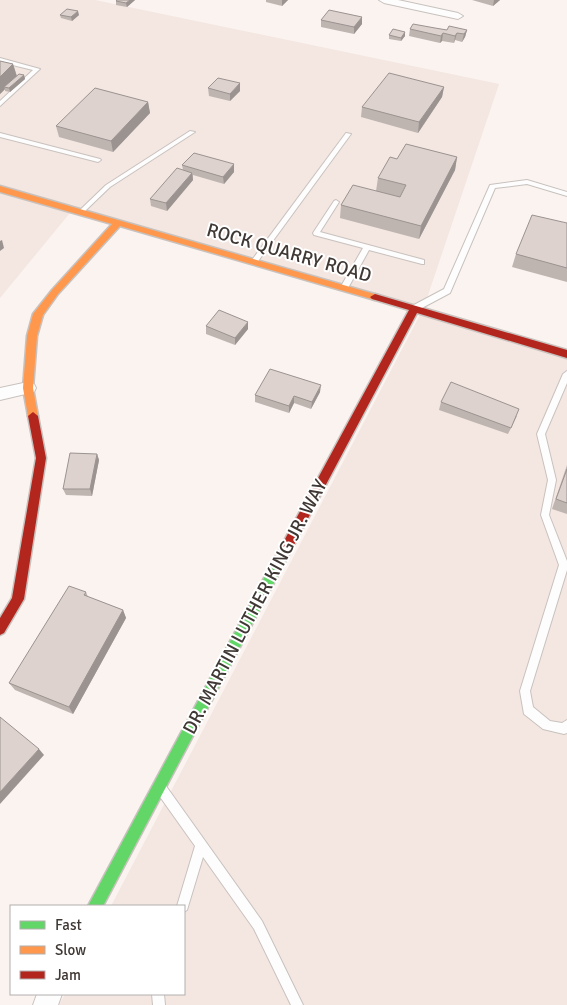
<svg xmlns="http://www.w3.org/2000/svg" width="567" height="1005" font-family="Signika,sans-serif">
	<style>
		.built { fill: #f4e6e0 }
		.lines { fill: none; stroke-linecap: round; stroke-linejoin: round }
		.lane-casing { stroke: #c8c2be; stroke-width: 2 }
		.street-casing { stroke: #c8c2be; stroke-width: 2 }
		.fast-casing { stroke: #c8c2be; stroke-width: 3 }
		.slow-casing { stroke: #c8c2be; stroke-width: 3 }
		.jam-casing { stroke: #c8c2be; stroke-width: 3 }
		.lane { fill: #fefdfd; fill-rule: evenodd }
		.street { fill: #fefdfd; fill-rule: evenodd }
		.fast { fill: #63d668; fill-rule: evenodd }
		.slow { fill: #ff974d; fill-rule: evenodd }
		.jam { fill: #b3261e; fill-rule: evenodd }
		.wall { fill: #beb5b1 }
		.shaded-wall { fill: #9b9390 }
		.building { fill: #ddd2ce; stroke: #9b9390 }
		.labels { text-anchor: middle; dominant-baseline: central; stroke-width: 4; stroke-linejoin: round; paint-order: stroke }
		.street-label { font-size: 19px; fill: #3f3834; stroke: #fff }
	</style>
	<rect width="100%" height="100%" fill="#faf3f0"/>
	<path class="built" d="M0,0H95L499,84L423,310L567,353V1005H59L65,994H184V906H111L422,311L74,208L0,298Z"/>
	<g class="lines">
		<g class="lane-casing">
			<g id="lane">
				<path d="M0,58L40,69L0,106V101L33,70L0,62Z"/>
				<path d="M190,131L195,132L110,187L84,212H80V210L106,185Z"/>
				<path d="M0,133L100,159L101,160L98,162L0,137Z"/>
				<path d="M346,133L351,134L256,264H252V260Z"/>
				<path d="M527,180L567,192V196L527,184L495,188L450,293L418,310H412V306L444,289L490,185Z"/>
				<path d="M336,200L339,202L320,232L424,260V264H422L369,250L347,290H341L340,288L363,248L314,235L313,233L334,201Z"/>
				<path d="M567,371V383L545,434L556,480L549,515L567,561V570L530,691L533,707L550,721L562,723L567,720V733L564,734L543,729L524,714L520,691L559,565L541,515L548,480L537,434L563,374Z"/>
				<path d="M162,785L166,786L262,921L303,1005H291L254,929L203,857L187,910L184,912V906H177L195,846L158,794L157,790L158,786Z"/>
				<path d="M152,994H164L165,1005H153Z"/>
			</g>
		</g>
		<g class="street-casing">
			<g id="street">
				<path d="M379,0H398L458,13L463,16L458,19L384,3Z"/>
				<path d="M28,382L34,384L36,388L34,392L0,400V388Z"/>
				<path d="M37,994H62L58,1005H33Z"/>
			</g>
		</g>
		<g class="fast-casing">
			<path id="fast" d="M282,551L286,552L288,556L286,560L103,906H88L278,552Z"/>
		</g>
		<g class="slow-casing">
			<path id="slow" d="M0,186L378,295L380,297L375,300L120,226L58,294L43,315L37,336L33,388L38,416L33,420L28,416L23,388L27,336L33,314L52,290L112,224L0,192Z"/>
		</g>
		<g class="jam-casing">
			<g id="jam">
				<path d="M375,294L567,350V358L417,313L286,560L282,561L278,560L276,556L278,552L409,310L372,299L370,297Z"/>
				<path d="M33,412L38,416L46,458L24,599L4,633L0,635V618L12,598L36,458L28,416Z"/>
			</g>
		</g>
		<use href="#lane" class="lane"/>
		<use href="#street" class="street"/>
		<use href="#fast" class="fast"/>
		<use href="#slow" class="slow"/>
		<use href="#jam" class="jam"/>
	</g>
	<g class="wall">
		<path d="M135,0L127,7L116,5V1Z"/>
		<path d="M266,0H288L282,6L266,2Z"/>
		<path d="M472,0H500L493,6Z"/>
		<path d="M60,15H79L72,21L61,18Z"/>
		<path d="M321,20L362,24L354,34L321,27Z"/>
		<path d="M410,29L447,30H467L465,37L462,42L455,40L454,43L442,41L440,43L409,36Z"/>
		<path d="M405,32V36L401,41L389,39V35Z"/>
		<path d="M0,61L13,64L17,76L24,75L25,79L10,92L5,91V89L0,94Z"/>
		<path d="M444,87L442,97L418,133L361,117L362,107Z"/>
		<path d="M208,88L240,91L230,101L209,96Z"/>
		<path d="M148,102L150,113L113,152L59,137L56,126Z"/>
		<path d="M457,157L455,170L419,239L340,218L341,205L376,191L378,178L397,159Z"/>
		<path d="M182,165L234,172L224,184L193,175V180L167,211L151,206L150,199L183,170Z"/>
		<path d="M567,223V282L512,267L516,254Z"/>
		<path d="M206,326L248,329L235,345L206,334Z"/>
		<path d="M320,392L311,409L294,403L289,413L255,402V395Z"/>
		<path d="M441,402L517,416L508,434L439,410Z"/>
		<path d="M97,454L99,460L92,496L66,495L63,489Z"/>
		<path d="M567,465V514L552,509Z"/>
		<path d="M86,592L88,597L123,610L126,618L73,714L15,690L9,683Z"/>
	</g>
	<g class="shaded-wall">
		<path d="M130,0H135L127,7L126,3Z"/>
		<path d="M282,0H288L282,6Z"/>
		<path d="M494,0H500L493,6Z"/>
		<path d="M78,11L79,15L72,21L71,17Z"/>
		<path d="M362,17V24L354,34V27Z"/>
		<path d="M467,30L465,37L462,42L464,34Z"/>
		<path d="M405,32V36L401,41V38Z"/>
		<path d="M443,33L442,41L440,43L441,36Z"/>
		<path d="M457,33L455,40L454,43L455,36Z"/>
		<path d="M13,64L17,77L4,87L5,89L0,94V77Z"/>
		<path d="M24,75L25,79L10,92L9,88Z"/>
		<path d="M240,83V91L230,101V94Z"/>
		<path d="M444,87L442,97L418,133L419,122Z"/>
		<path d="M148,102L150,113L113,152L111,141Z"/>
		<path d="M457,157L455,170L419,239L421,226Z"/>
		<path d="M234,164V172L224,184L223,177Z"/>
		<path d="M192,173L193,180L167,211L166,203Z"/>
		<path d="M2,240L4,248L0,251V241Z"/>
		<path d="M248,322V329L235,345V338Z"/>
		<path d="M321,385L320,392L311,409L312,402Z"/>
		<path d="M294,396V403L289,413V406Z"/>
		<path d="M97,454L99,460L92,496L90,489Z"/>
		<path d="M123,610L126,618L73,714L69,707Z"/>
		<path d="M39,749L44,755L0,804V792Z"/>
	</g>
	<g class="building">
		<path d="M117,0H130L126,3L116,1Z"/>
		<path d="M67,9L78,11L71,17L60,15Z"/>
		<path d="M329,10L362,17L354,27L321,20Z"/>
		<path d="M413,24L435,28L447,30L449,26L467,30L464,34L457,33L455,36L443,33L441,36L410,29Z"/>
		<path d="M393,29L405,32L401,38L389,35Z"/>
		<path d="M0,61L13,64L0,77Z"/>
		<path d="M389,73L444,87L419,122L362,107Z"/>
		<path d="M19,74L24,75L9,88L4,87Z"/>
		<path d="M218,78L240,83L230,94L208,88Z"/>
		<path d="M95,88L148,102L111,141L56,126Z"/>
		<path d="M406,144L457,157L421,226L341,205L353,185L400,197L406,185L378,178L390,157L397,159Z"/>
		<path d="M194,153L234,164L223,177L182,165Z"/>
		<path d="M177,168L192,173L166,203L150,199Z"/>
		<path d="M532,215L567,223V268L516,254Z"/>
		<path d="M219,310L248,322L235,338L206,326Z"/>
		<path d="M270,369L321,385L312,402L294,396L289,406L255,395Z"/>
		<path d="M451,382L519,409L511,428L441,402Z"/>
		<path d="M70,453L97,454L90,489H63Z"/>
		<path d="M567,469V503L556,499Z"/>
		<path d="M69,586L86,592L84,595L123,610L69,707L9,683Z"/>
		<path d="M0,717L39,749L0,792Z"/>
	</g>
	<g class="labels">
		<g class="street-label">
			<text transform="translate(289 253) rotate(16)">ROCK QUARRY ROAD</text>
			<text transform="translate(255 607) rotate(-62)">DR. MARTIN LUTHER KING JR. WAY</text>
		</g>
	</g>
	<rect x="10" y="905" width="175" height="90" fill="#ffffff" stroke="#b2afae"/>
	<rect x="20" y="921" width="25" height="8" fill="#63d668" stroke="#b2afae"/>
	<text x="55" y="930" font-size="15" fill="#3f3834">Fast</text>
	<rect x="20" y="946" width="25" height="8" fill="#ff974d" stroke="#b2afae"/>
	<text x="55" y="955" font-size="15" fill="#3f3834">Slow</text>
	<rect x="20" y="971" width="25" height="8" fill="#b3261e" stroke="#b2afae"/>
	<text x="55" y="980" font-size="15" fill="#3f3834">Jam</text>
</svg>
